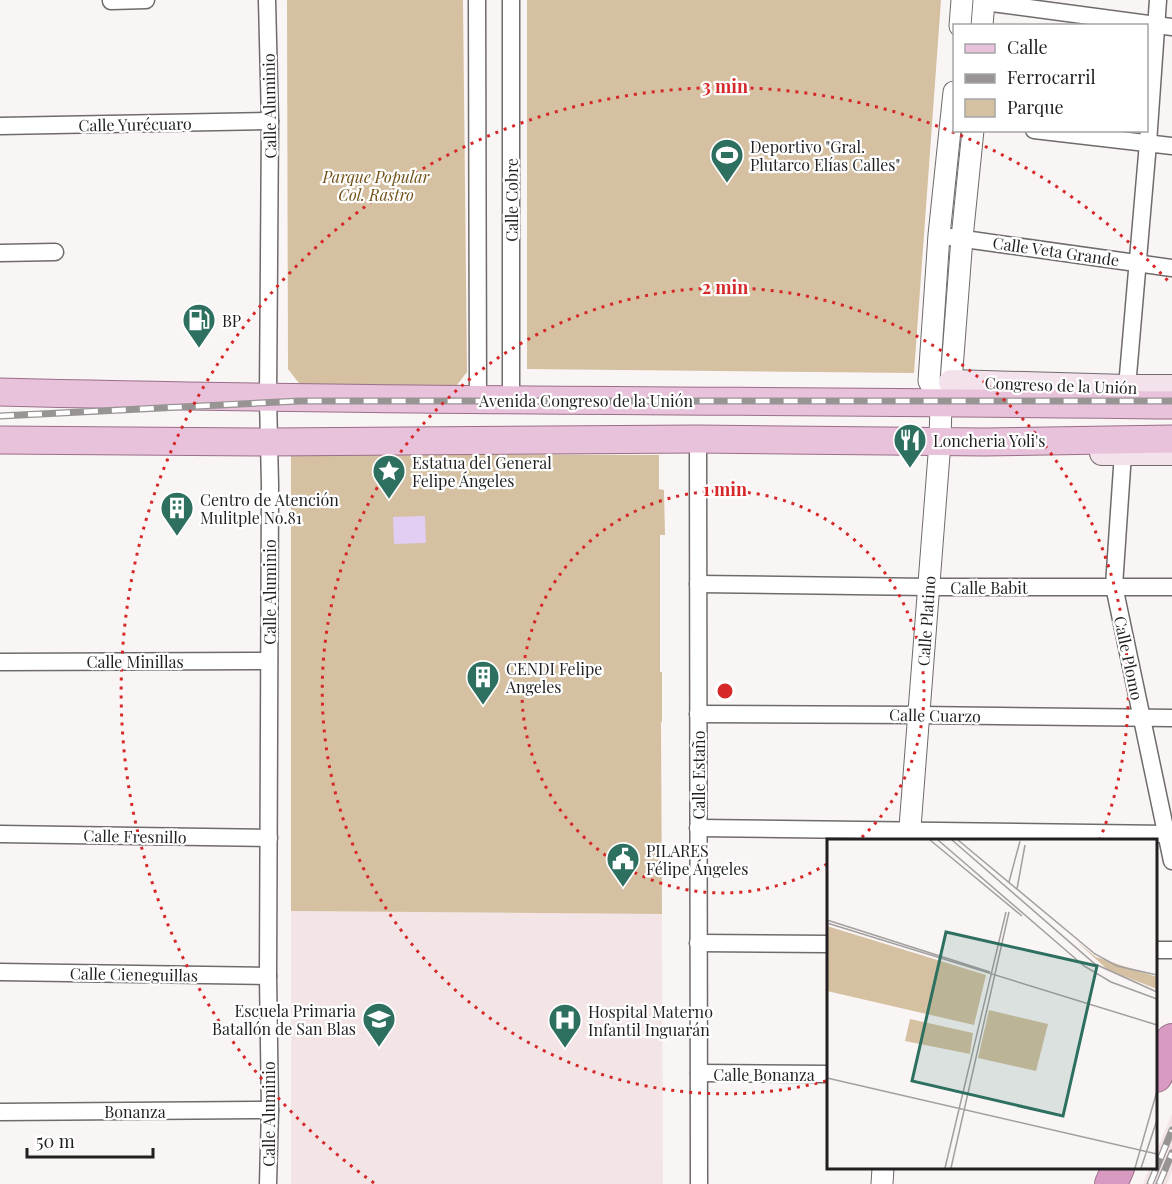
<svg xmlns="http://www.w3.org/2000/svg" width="1172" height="1184" font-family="'Playfair Display',serif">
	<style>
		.built { fill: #f3e5e6 }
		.green { fill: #d5c0a1 }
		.water { fill: #e2cef3 }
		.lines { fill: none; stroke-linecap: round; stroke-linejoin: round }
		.minor-casing { stroke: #6f6b6b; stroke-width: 19 }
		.tertiary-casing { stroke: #6f6b6b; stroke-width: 23 }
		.secondary-casing { stroke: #6f6b6b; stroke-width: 26 }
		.primary-casing { stroke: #986f88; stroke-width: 29 }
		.motorway-casing { stroke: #986f88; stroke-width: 34 }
		.minor { stroke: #fff; stroke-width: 16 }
		.tertiary { stroke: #fff; stroke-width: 21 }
		.secondary { stroke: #f3e1ec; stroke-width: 24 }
		.primary { stroke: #e8c2da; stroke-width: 27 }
		.motorway { stroke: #d89ac1; stroke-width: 32 }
		.rail-casing { stroke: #989494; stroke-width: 7 }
		.rail { stroke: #fff; stroke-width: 4.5; stroke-dasharray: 14; stroke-linecap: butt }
		.ring { fill: none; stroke: #d62828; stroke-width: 3; stroke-dasharray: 3 6 }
		.labels { text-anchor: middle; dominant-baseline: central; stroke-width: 4.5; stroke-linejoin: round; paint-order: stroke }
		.street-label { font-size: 16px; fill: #211f1f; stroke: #fff }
		.poi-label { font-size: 16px; fill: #211f1f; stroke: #fff; text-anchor: start }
		.park-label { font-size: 16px; font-style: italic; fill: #715117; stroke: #fff }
		.inset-road { fill: none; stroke: #a39f9f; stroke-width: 1.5 }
		.view { fill: #2d7060; fill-opacity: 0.15; stroke: #2d7060; stroke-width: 3 }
		.inset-edge { fill: none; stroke: #211f1f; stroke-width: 3 }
		.centre { fill: #d62828; stroke: #fff; stroke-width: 3 }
		.ring-label { font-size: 18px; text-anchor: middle; font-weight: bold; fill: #d62828; stroke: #fff; stroke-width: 4.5; stroke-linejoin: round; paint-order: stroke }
	</style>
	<rect width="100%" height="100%" fill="#faf5f5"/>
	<g class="built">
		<path d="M291,911L662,914L663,1184H291Z"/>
		<path d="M1172,1114V1171L1168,1182L1167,1184H1143L1149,1168H1156V1152Z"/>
	</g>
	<g class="green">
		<path d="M287,0H463L467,372L457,385L302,387L288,369Z"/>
		<path d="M527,0H941L914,373L527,369Z"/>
		<path d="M291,454L659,455V489L664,490L665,535H660V672H662V722H661L662,914L291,911Z"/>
	</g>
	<path class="water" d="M425,516L426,543L394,544L393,517Z"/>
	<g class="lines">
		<g class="minor-casing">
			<g id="minor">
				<path d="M267,0L270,121L268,398L270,485L268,976L270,1110L268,1184"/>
				<path d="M477,0L478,400"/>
				<path d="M511,0V400"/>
				<path d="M111,1L146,0"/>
				<path d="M984,2L1172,27"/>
				<path d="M0,126L270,121"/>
				<path d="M1034,130L1172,146"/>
				<path d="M950,237L1172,268"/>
				<path d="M0,253L55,252"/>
				<path d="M1127,387L1148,143L1158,0"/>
				<path d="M698,439L699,1184"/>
				<path d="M1123,453L1114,586L1172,861"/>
				<path d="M698,584L929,587H1172"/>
				<path d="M0,662L269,661"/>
				<path d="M698,714L919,715L1172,718"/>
				<path d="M698,828L1167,834"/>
				<path d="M0,834L269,838"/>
				<path d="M698,943L828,944"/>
				<path d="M1156,950H1172"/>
				<path d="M0,972L268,976"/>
				<path d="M699,1073L828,1074"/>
				<path d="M0,1112L270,1110"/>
			</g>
		</g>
		<g class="tertiary-casing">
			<g id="tertiary">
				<path d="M960,26L962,0"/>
				<path d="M982,26L984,0"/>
				<path d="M941,402L929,381L939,235L954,92"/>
				<path d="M909,840L940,442L941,402L951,382L962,238L973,130"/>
				<path d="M882,1184L883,1168"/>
			</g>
		</g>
		<g class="secondary-casing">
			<g id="secondary">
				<path d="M951,382L1127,387H1172"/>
				<path d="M1102,453H1172"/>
			</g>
		</g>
		<g class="primary-casing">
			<g id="primary">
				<path d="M0,392C391,402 781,400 1172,405"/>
				<path d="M0,440L269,442L698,439L984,442L1172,439"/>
			</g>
		</g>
		<g class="motorway-casing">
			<g id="motorway">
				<path d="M1156,1076L1172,1040"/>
				<path d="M1111,1184L1118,1168"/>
			</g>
		</g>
		<use href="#minor" class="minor"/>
		<use href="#tertiary" class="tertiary"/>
		<use href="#secondary" class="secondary"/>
		<use href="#primary" class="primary"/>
		<use href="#motorway" class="motorway"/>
		<g class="rail-casing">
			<g id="rail">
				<path d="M0,416L300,401H1172"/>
				<path d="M1150,1184L1172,1130"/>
				<path d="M1159,1184L1172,1153"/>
			</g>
		</g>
		<use href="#rail" class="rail"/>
	</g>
	<g class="ring">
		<path d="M827 864A201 201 0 1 1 859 840"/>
		<path d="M826 1081A403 403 0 1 1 1100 839"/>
		<path d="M374 1183A604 604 0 1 1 1170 283"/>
	</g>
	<defs>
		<g id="stadium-pin" transform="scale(1.725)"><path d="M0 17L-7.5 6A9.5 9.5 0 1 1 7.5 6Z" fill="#2d7060" stroke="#fff"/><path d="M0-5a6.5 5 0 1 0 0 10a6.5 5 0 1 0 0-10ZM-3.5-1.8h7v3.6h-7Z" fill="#fff"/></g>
		<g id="fuel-pin" transform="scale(1.725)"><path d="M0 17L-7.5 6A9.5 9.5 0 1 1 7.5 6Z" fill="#2d7060" stroke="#fff"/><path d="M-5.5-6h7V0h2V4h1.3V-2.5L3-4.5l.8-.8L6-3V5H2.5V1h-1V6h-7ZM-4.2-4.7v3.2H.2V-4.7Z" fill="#fff"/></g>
		<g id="restaurant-pin" transform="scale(1.725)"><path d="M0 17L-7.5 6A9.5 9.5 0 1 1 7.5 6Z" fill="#2d7060" stroke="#fff"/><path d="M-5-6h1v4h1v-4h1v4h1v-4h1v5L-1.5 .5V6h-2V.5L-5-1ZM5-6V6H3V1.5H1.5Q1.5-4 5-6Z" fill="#fff"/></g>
		<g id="sight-pin" transform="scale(1.725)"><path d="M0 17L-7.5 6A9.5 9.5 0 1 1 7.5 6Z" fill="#2d7060" stroke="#fff"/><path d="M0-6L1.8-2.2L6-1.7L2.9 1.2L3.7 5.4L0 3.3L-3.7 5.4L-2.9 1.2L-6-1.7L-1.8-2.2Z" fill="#fff"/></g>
		<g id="building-pin" transform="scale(1.725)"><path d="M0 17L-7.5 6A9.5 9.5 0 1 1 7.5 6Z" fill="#2d7060" stroke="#fff"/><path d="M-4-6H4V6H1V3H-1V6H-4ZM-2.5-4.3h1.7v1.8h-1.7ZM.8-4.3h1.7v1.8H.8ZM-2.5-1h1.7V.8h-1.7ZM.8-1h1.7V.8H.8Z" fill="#fff"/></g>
		<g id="civic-pin" transform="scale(1.725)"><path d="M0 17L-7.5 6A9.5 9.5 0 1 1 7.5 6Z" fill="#2d7060" stroke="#fff"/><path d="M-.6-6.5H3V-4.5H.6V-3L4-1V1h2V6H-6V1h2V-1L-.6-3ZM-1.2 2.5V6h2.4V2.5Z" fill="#fff"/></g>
		<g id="school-pin" transform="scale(1.725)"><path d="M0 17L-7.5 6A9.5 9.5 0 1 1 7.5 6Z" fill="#2d7060" stroke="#fff"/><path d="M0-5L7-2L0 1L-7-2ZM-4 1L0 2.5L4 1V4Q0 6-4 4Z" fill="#fff"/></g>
		<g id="hospital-pin" transform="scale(1.725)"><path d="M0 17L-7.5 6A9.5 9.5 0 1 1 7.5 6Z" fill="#2d7060" stroke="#fff"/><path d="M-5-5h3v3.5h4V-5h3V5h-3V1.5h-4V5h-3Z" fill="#fff"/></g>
	</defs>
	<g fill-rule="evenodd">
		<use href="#stadium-pin" x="727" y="155"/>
		<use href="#fuel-pin" x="199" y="320"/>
		<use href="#restaurant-pin" x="910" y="440"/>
		<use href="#sight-pin" x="389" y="471"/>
		<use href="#building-pin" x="177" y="508"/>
		<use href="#building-pin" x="483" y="677"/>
		<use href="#civic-pin" x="623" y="859"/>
		<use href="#school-pin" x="379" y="1019"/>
		<use href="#hospital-pin" x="565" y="1020"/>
	</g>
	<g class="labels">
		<g class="street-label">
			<text transform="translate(269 106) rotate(-91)">Calle Aluminio</text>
			<text transform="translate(135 124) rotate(-1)">Calle Yurécuaro</text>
			<text transform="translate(511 200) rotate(-90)">Calle Cobre</text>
			<text transform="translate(1056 251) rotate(8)">Calle Veta Grande</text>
			<text transform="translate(1061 385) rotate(2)">Congreso de la Unión</text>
			<text x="586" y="400">Avenida Congreso de la Unión</text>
			<text x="989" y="587">Calle Babit</text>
			<text transform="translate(269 592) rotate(-90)">Calle Aluminio</text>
			<text transform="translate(926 621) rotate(-86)">Calle Platino</text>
			<text transform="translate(1129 658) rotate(78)">Calle Plomo</text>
			<text x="135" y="661">Calle Minillas</text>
			<text transform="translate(935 715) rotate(1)">Calle Cuarzo</text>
			<text transform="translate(698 775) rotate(-90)">Calle Estaño</text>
			<text transform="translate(135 836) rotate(1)">Calle Fresnillo</text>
			<text transform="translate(134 974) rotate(1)">Calle Cieneguillas</text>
			<text x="764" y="1074">Calle Bonanza</text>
			<text x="135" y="1111">Bonanza</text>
			<text transform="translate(268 1114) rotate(-90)">Calle Aluminio</text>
		</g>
		<g class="poi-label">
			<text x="750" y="146">Deportivo "Gral.<tspan x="750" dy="18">Plutarco Elías Calles"</tspan></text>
			<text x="222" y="320">BP</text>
			<text x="933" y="440">Loncheria Yoli's</text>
			<text x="412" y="462">Estatua del General<tspan x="412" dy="18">Felipe Ángeles</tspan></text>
			<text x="200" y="499">Centro de Atención<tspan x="200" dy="18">Mulitple No.81</tspan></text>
			<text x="506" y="668">CENDI Felipe<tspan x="506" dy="18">Angeles</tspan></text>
			<text x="646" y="850">PILARES<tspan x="646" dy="18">Félipe Ángeles</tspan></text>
			<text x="356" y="1010" text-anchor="end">Escuela Primaria<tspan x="356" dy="18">Batallón de San Blas</tspan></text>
			<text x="588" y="1011">Hospital Materno<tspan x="588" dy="18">Infantil Inguarán</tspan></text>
		</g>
		<g class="park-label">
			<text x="376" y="176">Parque Popular<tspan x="376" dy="18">Col. Rastro</tspan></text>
		</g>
	</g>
	<g transform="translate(827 839)">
		<rect width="330" height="330" fill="#faf5f5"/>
		<path d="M0,87L159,136L147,186L0,152ZM249,102L269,118L330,138V150L281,131ZM162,171L221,185L209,232L151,219ZM83,180L146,194L143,215L78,202Z" fill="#d5c0a1"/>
		<path class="inset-road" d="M103,1L195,77M111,1L257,127L284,143L330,160M125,1L268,125L330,153M131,1L268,115L290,127L330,136M182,43L193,2M190,50L198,6M0,81L163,133M0,84L330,186M0,239L330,315M118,329L179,73M124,329L182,73M308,329L330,252M314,329L330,281"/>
		<path class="view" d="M119,93L270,127L236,277L85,242Z"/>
		<rect width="330" height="330" class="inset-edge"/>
	</g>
	<circle cx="725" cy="691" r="9" class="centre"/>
	<g class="ring-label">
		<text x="725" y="93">3 min</text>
		<text x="725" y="294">2 min</text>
		<text x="725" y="496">1 min</text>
	</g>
	<rect x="953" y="24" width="195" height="108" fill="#ffffff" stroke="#a6a5a5" stroke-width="1.5"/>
	<rect x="965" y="44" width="30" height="9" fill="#e8c2da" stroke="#a6a5a5" stroke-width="1.5"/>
	<text x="1007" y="54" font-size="18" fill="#211f1f">Calle</text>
	<rect x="965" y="74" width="30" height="9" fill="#989494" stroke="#a6a5a5" stroke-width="1.5"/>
	<text x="1007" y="84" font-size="18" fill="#211f1f">Ferrocarril</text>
	<rect x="965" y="99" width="30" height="18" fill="#d5c0a1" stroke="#a6a5a5" stroke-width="1.5"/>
	<text x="1007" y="114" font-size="18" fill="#211f1f">Parque</text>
	<path d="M27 1148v9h126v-9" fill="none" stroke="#211f1f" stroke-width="3"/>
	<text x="36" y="1148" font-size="18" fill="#211f1f" stroke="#ffffff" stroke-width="4.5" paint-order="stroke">50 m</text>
</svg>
